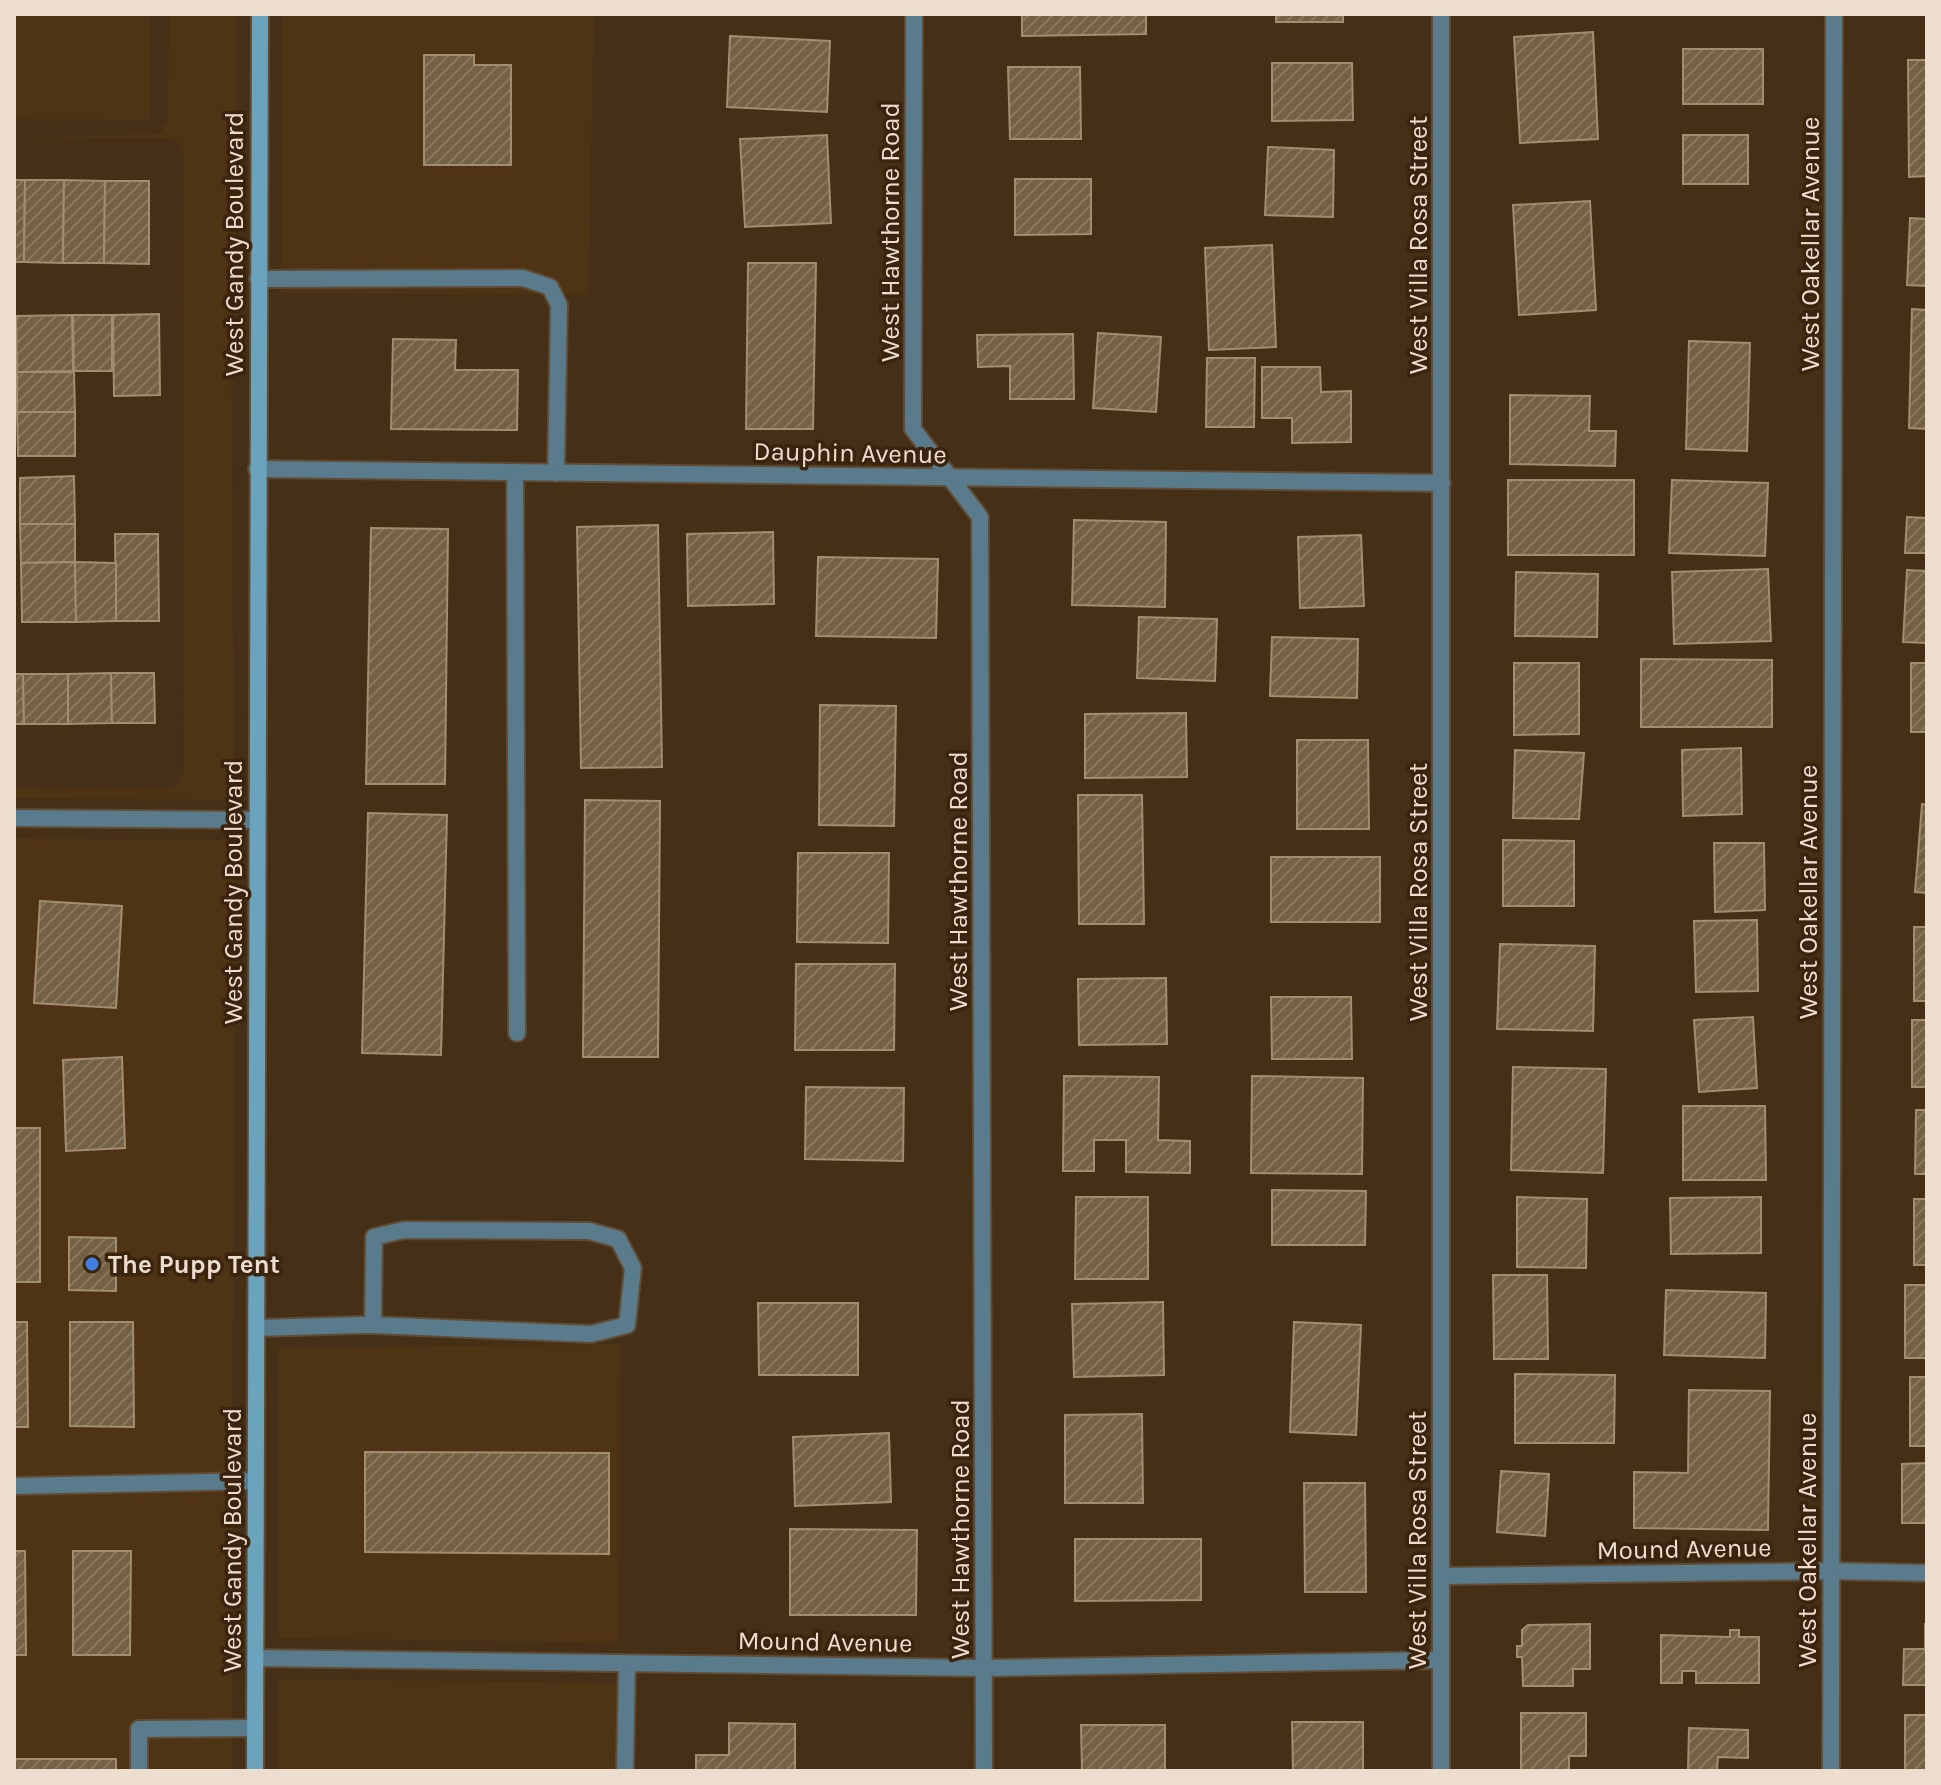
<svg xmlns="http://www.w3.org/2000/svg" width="1941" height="1785" font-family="Karla,sans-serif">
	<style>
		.built { fill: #4f3315 }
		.building { fill: url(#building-hatch); stroke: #a38d6f; stroke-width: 2 }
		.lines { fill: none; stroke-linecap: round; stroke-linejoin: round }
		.lane-casing { stroke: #604b34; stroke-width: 20 }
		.street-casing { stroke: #604b34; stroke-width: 20 }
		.secondary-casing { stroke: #604b34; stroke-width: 20 }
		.lane { stroke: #597b8b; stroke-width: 16 }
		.street { stroke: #597b8b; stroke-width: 16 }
		.secondary { stroke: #6ba3bc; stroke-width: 16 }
		.shop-dot { fill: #3f7fe0; stroke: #3b240d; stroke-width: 3 }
		.labels { text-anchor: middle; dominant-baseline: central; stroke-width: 7; stroke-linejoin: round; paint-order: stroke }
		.street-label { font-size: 26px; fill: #ecddcf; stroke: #3b240d }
		.poi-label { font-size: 26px; font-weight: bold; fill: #ecddcf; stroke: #3b240d; text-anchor: start }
	</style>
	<defs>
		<pattern id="building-hatch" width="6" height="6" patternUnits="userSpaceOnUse" patternTransform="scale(2)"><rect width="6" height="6" fill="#746043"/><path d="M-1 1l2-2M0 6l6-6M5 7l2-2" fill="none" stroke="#88765d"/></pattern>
	</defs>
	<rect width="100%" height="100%" fill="#452f17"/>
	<g class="built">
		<path d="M14,14H150L149,120L14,119Z"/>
		<path d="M169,14H237L236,293H231L234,800L14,798V788L164,789L176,785L184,772L183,150L177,141L165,138H14L160,134L168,120Z"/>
		<path d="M283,14H594L588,295L281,293Z"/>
		<path d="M14,838L234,840L232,1771H14Z"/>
		<path d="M620,1344L619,1643L279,1638V1348Z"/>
		<path d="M279,1679L619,1683L618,1771H278Z"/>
	</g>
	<g class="building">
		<path d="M1022,14H1146V34L1022,36Z"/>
		<rect x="1276" y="14" width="67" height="8"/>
		<path d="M1593,32L1598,139L1520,143L1514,37Z"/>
		<path d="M730,36L830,41L827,112L727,107Z"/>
		<rect x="1683" y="49" width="80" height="55"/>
		<path d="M424,55H474V65H511V165H424Z"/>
		<path d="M1908,60H1927V176L1909,177Z"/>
		<path d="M1272,63H1352L1353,120L1272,121Z"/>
		<path d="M1008,67H1080L1081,139H1010Z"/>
		<path d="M827,135L831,223L745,227L740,139Z"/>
		<rect x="1683" y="135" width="65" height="49"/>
		<path d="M1268,147L1334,150L1333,217L1265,215Z"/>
		<path d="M1015,179H1091V234L1015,235Z"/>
		<path d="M14,180H25L24,262H14Z"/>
		<path d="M25,180H64L63,263L24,262Z"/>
		<path d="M64,180L105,181L104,263H63Z"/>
		<path d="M105,181H149V264L104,263Z"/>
		<path d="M1590,201L1596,310L1519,315L1513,205Z"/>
		<path d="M1910,218L1927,219V286L1907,285Z"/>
		<path d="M1272,245L1276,347L1209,350L1205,248Z"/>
		<path d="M748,263H816L813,429H746Z"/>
		<path d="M1912,309L1927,310V429L1909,428Z"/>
		<path d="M159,314L160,395L114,396L113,315Z"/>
		<path d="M72,315L73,371L17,372L16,316Z"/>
		<path d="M73,315H112V371H74Z"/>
		<path d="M1098,333L1161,337L1156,412L1093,408Z"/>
		<path d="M1073,334L1074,399H1010V366L978,367L977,335Z"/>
		<path d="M393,339L456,340L455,370H518L517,430L391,429Z"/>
		<path d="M1689,341L1750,343L1747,451L1686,449Z"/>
		<path d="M1207,358H1255L1254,427H1206Z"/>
		<path d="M1262,367H1320L1321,392L1351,391V442L1292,443V418H1262Z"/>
		<path d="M17,372H74L75,412H17Z"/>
		<path d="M1510,395L1590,396L1589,431H1616L1615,466L1510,464Z"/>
		<path d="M17,412H75V456H18Z"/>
		<path d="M74,476L75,524H20V478Z"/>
		<rect x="1508" y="480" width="126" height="75"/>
		<path d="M1672,480L1768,483L1765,556L1669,553Z"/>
		<path d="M1907,517L1927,518V553H1905Z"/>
		<path d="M1074,520L1166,522L1165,607L1072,605Z"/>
		<path d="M20,524H75V562L21,563Z"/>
		<path d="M658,525L662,767L581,768L577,527Z"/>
		<path d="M371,528L448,529L445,784H366Z"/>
		<path d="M773,532L774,604L688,606L687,534Z"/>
		<path d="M115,534H158L159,621H116Z"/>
		<path d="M1361,535L1364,606L1300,608L1298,537Z"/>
		<path d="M818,557L938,559L936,638L816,636Z"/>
		<path d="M75,562L76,622H22L21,563Z"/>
		<path d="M75,562L116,563V621L76,622Z"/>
		<path d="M1768,569L1771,641L1674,644L1672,572Z"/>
		<path d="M1907,570L1927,571V643L1903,642Z"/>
		<path d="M1516,572L1598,574L1597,637L1515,636Z"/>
		<path d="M1139,617L1217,619L1215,681L1137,678Z"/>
		<path d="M1272,637L1358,639L1357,698L1270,696Z"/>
		<path d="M1641,659L1772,660V727H1641Z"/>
		<path d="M1514,663H1579V734L1514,735Z"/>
		<rect x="1911" y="663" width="16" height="69"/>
		<path d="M111,673L112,723L68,724V674Z"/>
		<path d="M111,673H154L155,723H112Z"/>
		<path d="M14,674H23L24,724H14Z"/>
		<path d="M23,674H68V724H24Z"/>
		<path d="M820,705L896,706L894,826L819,825Z"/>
		<path d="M1186,713L1187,777L1085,778V714Z"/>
		<path d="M1297,740H1368L1369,829H1297Z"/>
		<path d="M1741,748L1742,814L1683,816L1682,750Z"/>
		<path d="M1515,750L1584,753L1579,819L1513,818Z"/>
		<path d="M1078,795H1142L1144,924H1079Z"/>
		<path d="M585,800L660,801L658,1057H583Z"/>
		<path d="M1922,804L1927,805V893L1915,892Z"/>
		<path d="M368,813L447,815L441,1055L362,1053Z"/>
		<path d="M1503,840L1574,841V906H1503Z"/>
		<path d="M1714,843H1764L1765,910L1715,912Z"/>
		<path d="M798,853H889L888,943L797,942Z"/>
		<rect x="1271" y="857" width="109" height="65"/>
		<path d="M40,901L122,906L116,1008L34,1003Z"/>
		<path d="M1757,920L1758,991L1696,992L1694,921Z"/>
		<rect x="1914" y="927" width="13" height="74"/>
		<path d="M1500,944L1595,946L1593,1031L1497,1029Z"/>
		<path d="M796,964H895L894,1050H795Z"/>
		<path d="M1166,978L1167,1044L1079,1045L1078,979Z"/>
		<path d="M1271,997H1351L1352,1059H1272Z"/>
		<path d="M1753,1017L1757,1088L1699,1092L1694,1020Z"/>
		<rect x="1912" y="1020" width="15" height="67"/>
		<path d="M122,1057L125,1148L66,1151L63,1060Z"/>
		<path d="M1513,1067L1606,1069L1603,1173L1511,1170Z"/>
		<path d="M1064,1076L1159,1077L1158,1140L1190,1141V1173L1126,1172V1140H1094V1171H1063Z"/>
		<path d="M1252,1076L1363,1078L1362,1174L1251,1173Z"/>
		<path d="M806,1087L904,1088L903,1161L805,1159Z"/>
		<path d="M1683,1106H1765L1766,1180H1683Z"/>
		<path d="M1916,1110H1927V1174H1915Z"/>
		<rect x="14" y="1128" width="26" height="154"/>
		<path d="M1272,1190L1366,1191L1365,1245H1272Z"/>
		<path d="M1076,1197H1148V1279H1075Z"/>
		<path d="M1517,1197L1587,1199L1586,1268L1517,1267Z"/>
		<path d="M1761,1197V1253L1671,1254L1670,1198Z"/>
		<rect x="1914" y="1199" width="13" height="66"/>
		<path d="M69,1237L116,1238V1291L69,1290Z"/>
		<path d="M1493,1275H1547L1548,1359H1494Z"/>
		<rect x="1905" y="1285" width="22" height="73"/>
		<path d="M1666,1290L1766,1293L1765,1358L1664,1355Z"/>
		<path d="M1163,1302L1164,1375L1074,1377L1072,1304Z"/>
		<path d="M758,1303H858V1375H759Z"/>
		<path d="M14,1322H27L28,1427H14Z"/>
		<path d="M70,1322H133L134,1427L70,1426Z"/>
		<path d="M1294,1322L1361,1325L1356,1435L1290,1432Z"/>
		<path d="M1515,1374L1615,1375L1614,1443H1515Z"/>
		<rect x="1910" y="1377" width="17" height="69"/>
		<path d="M1689,1390L1770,1391L1768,1530L1634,1528V1472L1688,1473Z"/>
		<path d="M1142,1414L1143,1503H1065V1415Z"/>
		<path d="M889,1433L891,1502L795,1506L793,1437Z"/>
		<path d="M365,1452L609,1453V1554L365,1552Z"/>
		<path d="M1927,1463V1523H1902V1464Z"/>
		<path d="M1501,1471L1549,1474L1545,1536L1497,1532Z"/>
		<path d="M1304,1483H1365L1366,1592H1305Z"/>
		<path d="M790,1529L917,1530L916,1615H790Z"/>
		<path d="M1075,1539H1201V1600L1075,1601Z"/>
		<path d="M14,1551H25L26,1655H14Z"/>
		<path d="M73,1551H131L130,1655H73Z"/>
		<path d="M1925,1623L1927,1685H1903L1904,1649H1925Z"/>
		<path d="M1590,1624V1669H1573V1686H1523L1522,1657H1517V1646H1522V1630L1528,1625Z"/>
		<path d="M1730,1630H1739V1637H1759V1683H1696V1671H1682V1683H1661V1635L1730,1637Z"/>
		<path d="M1521,1713H1586V1756H1569V1771H1521Z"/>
		<rect x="1905" y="1715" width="22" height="56"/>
		<path d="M1292,1722H1363V1771H1293Z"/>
		<path d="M729,1723L795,1724V1771H696V1755H729Z"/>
		<path d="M1081,1725H1165V1771H1082Z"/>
		<path d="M1689,1728L1748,1730V1758L1718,1757L1717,1771H1688Z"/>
		<rect x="14" y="1759" width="102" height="12"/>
	</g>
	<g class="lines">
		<g class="lane-casing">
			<g id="lane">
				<path d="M258,279L523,278L550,287L559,305L556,473"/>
				<path d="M515,472L517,1033"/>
				<path d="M256,1328L360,1325H373L591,1334L627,1325L633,1268L618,1239L589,1231L404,1230L374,1237L373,1325"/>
				<path d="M14,1486L256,1481"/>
				<path d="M139,1771V1729L255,1728"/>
				<path d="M625,1771L627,1664"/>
			</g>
		</g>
		<g class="street-casing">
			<g id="street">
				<path d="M914,14L913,429L980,517L984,1771"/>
				<path d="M257,469L1442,483"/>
				<path d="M14,818L257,820"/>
				<path d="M1441,1576L1831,1571L1927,1573"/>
				<path d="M256,1658L984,1668L1441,1660"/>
				<path d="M1441,1771V14"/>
				<path d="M1831,1771L1834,14"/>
			</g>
		</g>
		<g class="secondary-casing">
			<path id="secondary" d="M255,1771L260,14"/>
		</g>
		<use href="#lane" class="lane"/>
		<use href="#street" class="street"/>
		<use href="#secondary" class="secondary"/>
	</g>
	<circle class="shop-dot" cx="92" cy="1264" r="8"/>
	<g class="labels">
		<g class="street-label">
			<text transform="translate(890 232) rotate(-90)">West Hawthorne Road</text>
			<text transform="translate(234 244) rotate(-90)">West Gandy Boulevard</text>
			<text transform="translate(1810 244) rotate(-90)">West Oakellar Avenue</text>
			<text transform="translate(1418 245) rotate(-90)">West Villa Rosa Street</text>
			<text transform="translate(850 453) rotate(1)">Dauphin Avenue</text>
			<text transform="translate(958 881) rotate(-90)">West Hawthorne Road</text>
			<text transform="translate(233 892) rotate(-90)">West Gandy Boulevard</text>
			<text transform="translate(1418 892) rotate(-90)">West Villa Rosa Street</text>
			<text transform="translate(1808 892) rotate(-90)">West Oakellar Avenue</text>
			<text transform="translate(960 1529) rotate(-90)">West Hawthorne Road</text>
			<text transform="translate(232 1540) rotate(-90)">West Gandy Boulevard</text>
			<text transform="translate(1417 1540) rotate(-90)">West Villa Rosa Street</text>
			<text transform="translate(1807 1540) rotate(-90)">West Oakellar Avenue</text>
			<text transform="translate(1684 1549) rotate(-1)">Mound Avenue</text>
			<text transform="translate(825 1642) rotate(1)">Mound Avenue</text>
		</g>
		<g class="poi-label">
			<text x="108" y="1264">The Pupp Tent</text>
		</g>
	</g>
	<rect width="1941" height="1785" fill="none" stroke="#ecddcf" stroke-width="32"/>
</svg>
